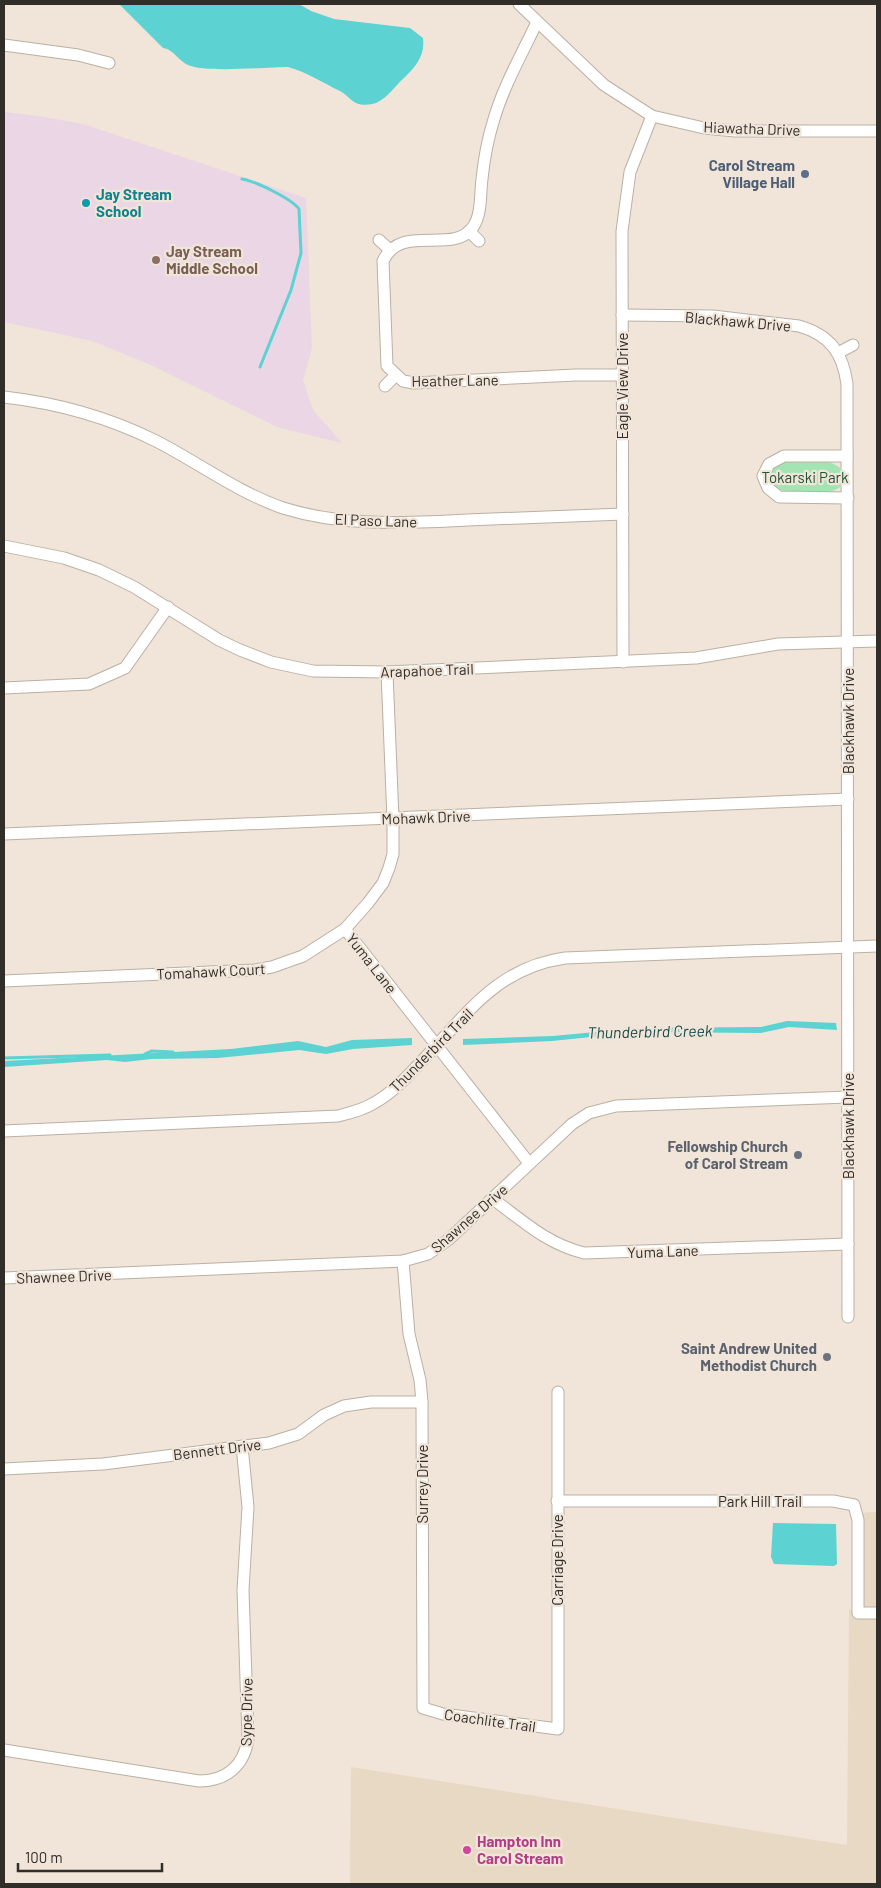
<svg xmlns="http://www.w3.org/2000/svg" width="881" height="1888" font-family="Barlow,sans-serif">
	<style>
		.built { fill: #e8d9c5 }
		.education { fill: #ead6e5 }
		.green { fill: #a2e5b3 }
		.water { fill: #5cd2d2 }
		.lines { fill: none; stroke-linecap: round; stroke-linejoin: round }
		.stream { stroke: #5cd2d2; stroke-width: 3 }
		.minor-casing { stroke: #bab0a3; stroke-width: 13 }
		.minor { stroke: #fff; stroke-width: 11 }
		.service-dot { fill: #5c6f8a; stroke: #f0e5d8; stroke-width: 2 }
		.culture-dot { fill: #0f9aa8; stroke: #f0e5d8; stroke-width: 2 }
		.education-dot { fill: #8d6e63; stroke: #f0e5d8; stroke-width: 2 }
		.worship-dot { fill: #6b7280; stroke: #f0e5d8; stroke-width: 2 }
		.hotel-dot { fill: #d1479c; stroke: #f0e5d8; stroke-width: 2 }
		.labels { text-anchor: middle; dominant-baseline: central; stroke-width: 4.5; stroke-linejoin: round; paint-order: stroke }
		.street-label { font-size: 15px; fill: #312d28; stroke: #f0e5d8 }
		.service-label { font-size: 15px; font-weight: bold; fill: #4e5e75; stroke: #f0e5d8; text-anchor: end }
		.culture-label { font-size: 15px; font-weight: bold; fill: #0d838f; stroke: #f0e5d8; text-anchor: start }
		.education-label { font-size: 15px; font-weight: bold; fill: #785e54; stroke: #f0e5d8; text-anchor: start }
		.park-label { font-size: 15px; fill: #215532; stroke: #f0e5d8 }
		.worship-label { font-size: 15px; font-weight: bold; fill: #5b616d; stroke: #f0e5d8; text-anchor: end }
		.hotel-label { font-size: 15px; font-weight: bold; fill: #b23c85; stroke: #f0e5d8; text-anchor: start }
		.water-label { font-size: 16px; font-style: italic; fill: #184d4d; stroke: #f0e5d8 }
	</style>
	<rect width="100%" height="100%" fill="#f0e5d8"/>
	<path class="built" d="M877,1512V1884H350L351,1767L847,1845L849,1610L854,1609L852,1513Z"/>
	<path class="education" d="M4,112L38,116L83,124L306,198L312,348L303,380L313,410L342,443L277,427L149,364L92,341L4,322Z"/>
	<path class="green" d="M780,462H830L839,467L842,472L840,487C829,497 785,494 773,487C767,474 769,471 780,462Z"/>
	<g class="water">
		<path d="M119,4H299L311,11L334,19L410,28L423,38C425,56 416,66 404,78C396,85 388,97 378,102C373,105 361,106 356,103C350,100 346,94 340,91C323,83 307,72 288,67C266,67 206,73 188,65C179,61 173,49 163,48Z"/>
		<path d="M787,1021L836,1023L837,1030L789,1027L761,1033L640,1032L552,1041L463,1045V1039L553,1036L638,1028L761,1027Z"/>
		<path d="M412,1038V1045L353,1049L326,1054L299,1050L218,1058L151,1059L125,1062L107,1060L4,1067V1061L231,1049L298,1041L326,1047L352,1040Z"/>
		<path d="M773,1523L836,1524L837,1564L834,1566L774,1564L771,1557Z"/>
	</g>
	<g class="lines">
		<g class="stream">
			<path d="M242,179C255,181 292,199 299,209L301,253L291,290L260,367"/>
			<path d="M145,1054L152,1051L173,1052"/>
			<path d="M4,1058L110,1055"/>
		</g>
		<g class="minor-casing">
			<g id="minor">
				<path d="M519,4L604,85L652,116L704,128L735,131H877"/>
				<path d="M537,22C522,54 504,85 494,119C488,138 484,159 482,179C480,194 482,214 473,227C453,256 401,222 383,261L387,366L403,381L414,383L576,375H622"/>
				<path d="M4,45L78,55L109,63"/>
				<path d="M469,231L479,241"/>
				<path d="M379,240L390,250"/>
				<path d="M622,315L713,316L799,326C830,335 843,353 847,384L848,1317"/>
				<path d="M838,353L853,345"/>
				<path d="M385,386L396,375"/>
				<path d="M4,397C57,403 108,417 156,441C199,463 237,492 283,508C344,527 405,523 467,520C519,518 571,516 623,514"/>
				<path d="M847,456H784L769,464L763,476L768,488L779,497L848,498"/>
				<path d="M4,546L64,558L99,570L134,587L219,640L240,650L271,662L313,671L387,672L696,658L778,644L877,641"/>
				<path d="M623,662L622,231L630,172L652,116"/>
				<path d="M4,688L89,684L125,668L168,607"/>
				<path d="M4,834L848,799"/>
				<path d="M345,929L529,1163"/>
				<path d="M4,981L255,970L272,967L303,956L345,929L368,903L383,883L389,868L393,854V819L387,672"/>
				<path d="M4,1131L338,1116C350,1113 363,1110 374,1103C392,1093 406,1078 420,1063C466,1016 495,968 565,958L877,946"/>
				<path d="M493,1199C523,1221 547,1244 584,1253L848,1244"/>
				<path d="M403,1261L409,1334L420,1380L422,1402L423,1708L443,1714L558,1729V1392"/>
				<path d="M4,1278L403,1261L428,1254L448,1240L572,1124L589,1113L616,1106L848,1097"/>
				<path d="M4,1469L103,1464L269,1443L298,1434L324,1415L344,1406L371,1402H422"/>
				<path d="M557,1501H833L854,1505L858,1520V1613H877"/>
				<path d="M4,1750L199,1781C226,1781 244,1766 248,1739L243,1590L248,1507L242,1446"/>
			</g>
		</g>
		<use href="#minor" class="minor"/>
	</g>
	<circle class="service-dot" cx="805" cy="174" r="5"/>
	<circle class="culture-dot" cx="86" cy="203" r="5"/>
	<circle class="education-dot" cx="156" cy="260" r="5"/>
	<g class="worship-dot">
		<circle cx="798" cy="1155" r="5"/>
		<circle cx="827" cy="1357" r="5"/>
	</g>
	<circle class="hotel-dot" cx="467" cy="1850" r="5"/>
	<g class="labels">
		<g class="street-label">
			<text transform="translate(752 128) rotate(2)">Hiawatha Drive</text>
			<text transform="translate(738 321) rotate(5)">Blackhawk Drive</text>
			<text transform="translate(455 380) rotate(-1)">Heather Lane</text>
			<text transform="translate(622 386) rotate(-90)">Eagle View Drive</text>
			<text transform="translate(376 520) rotate(2)">El Paso Lane</text>
			<text transform="translate(427 670) rotate(-2)">Arapahoe Trail</text>
			<text transform="translate(848 721) rotate(-90)">Blackhawk Drive</text>
			<text transform="translate(426 817) rotate(-2)">Mohawk Drive</text>
			<text transform="translate(372 963) rotate(52)">Yuma Lane</text>
			<text transform="translate(211 971) rotate(-3)">Tomahawk Court</text>
			<text transform="translate(431 1050) rotate(-45)">Thunderbird Trail</text>
			<text transform="translate(848 1126) rotate(-90)">Blackhawk Drive</text>
			<text transform="translate(469 1218) rotate(-41)">Shawnee Drive</text>
			<text transform="translate(663 1251) rotate(-2)">Yuma Lane</text>
			<text transform="translate(64 1276) rotate(-2)">Shawnee Drive</text>
			<text transform="translate(217 1449) rotate(-7)">Bennett Drive</text>
			<text transform="translate(422 1484) rotate(-90)">Surrey Drive</text>
			<text x="760" y="1501">Park Hill Trail</text>
			<text transform="translate(557 1560) rotate(-90)">Carriage Drive</text>
			<text transform="translate(246 1712) rotate(-89)">Sype Drive</text>
			<text transform="translate(490 1720) rotate(8)">Coachlite Trail</text>
		</g>
		<g class="service-label">
			<text x="795" y="165">Carol Stream<tspan x="795" dy="17">Village Hall</tspan></text>
		</g>
		<g class="culture-label">
			<text x="96" y="194">Jay Stream<tspan x="96" dy="17">School</tspan></text>
		</g>
		<g class="education-label">
			<text x="166" y="251">Jay Stream<tspan x="166" dy="17">Middle School</tspan></text>
		</g>
		<g class="park-label">
			<text x="805" y="477">Tokarski Park</text>
		</g>
		<g class="worship-label">
			<text x="788" y="1146">Fellowship Church<tspan x="788" dy="17">of Carol Stream</tspan></text>
			<text x="817" y="1348">Saint Andrew United<tspan x="817" dy="17">Methodist Church</tspan></text>
		</g>
		<g class="hotel-label">
			<text x="477" y="1841">Hampton Inn<tspan x="477" dy="17">Carol Stream</tspan></text>
		</g>
		<g class="water-label">
			<text transform="translate(650 1031) rotate(-1)">Thunderbird Creek</text>
		</g>
	</g>
	<rect width="881" height="1888" fill="none" stroke="#312d28" stroke-width="10"/>
	<path d="M18 1863v8h144v-8" fill="none" stroke="#312d28" stroke-width="2.5"/>
	<text x="25" y="1863" font-size="15" fill="#312d28" stroke="#f0e5d8" stroke-width="4" paint-order="stroke">100 m</text>
</svg>
